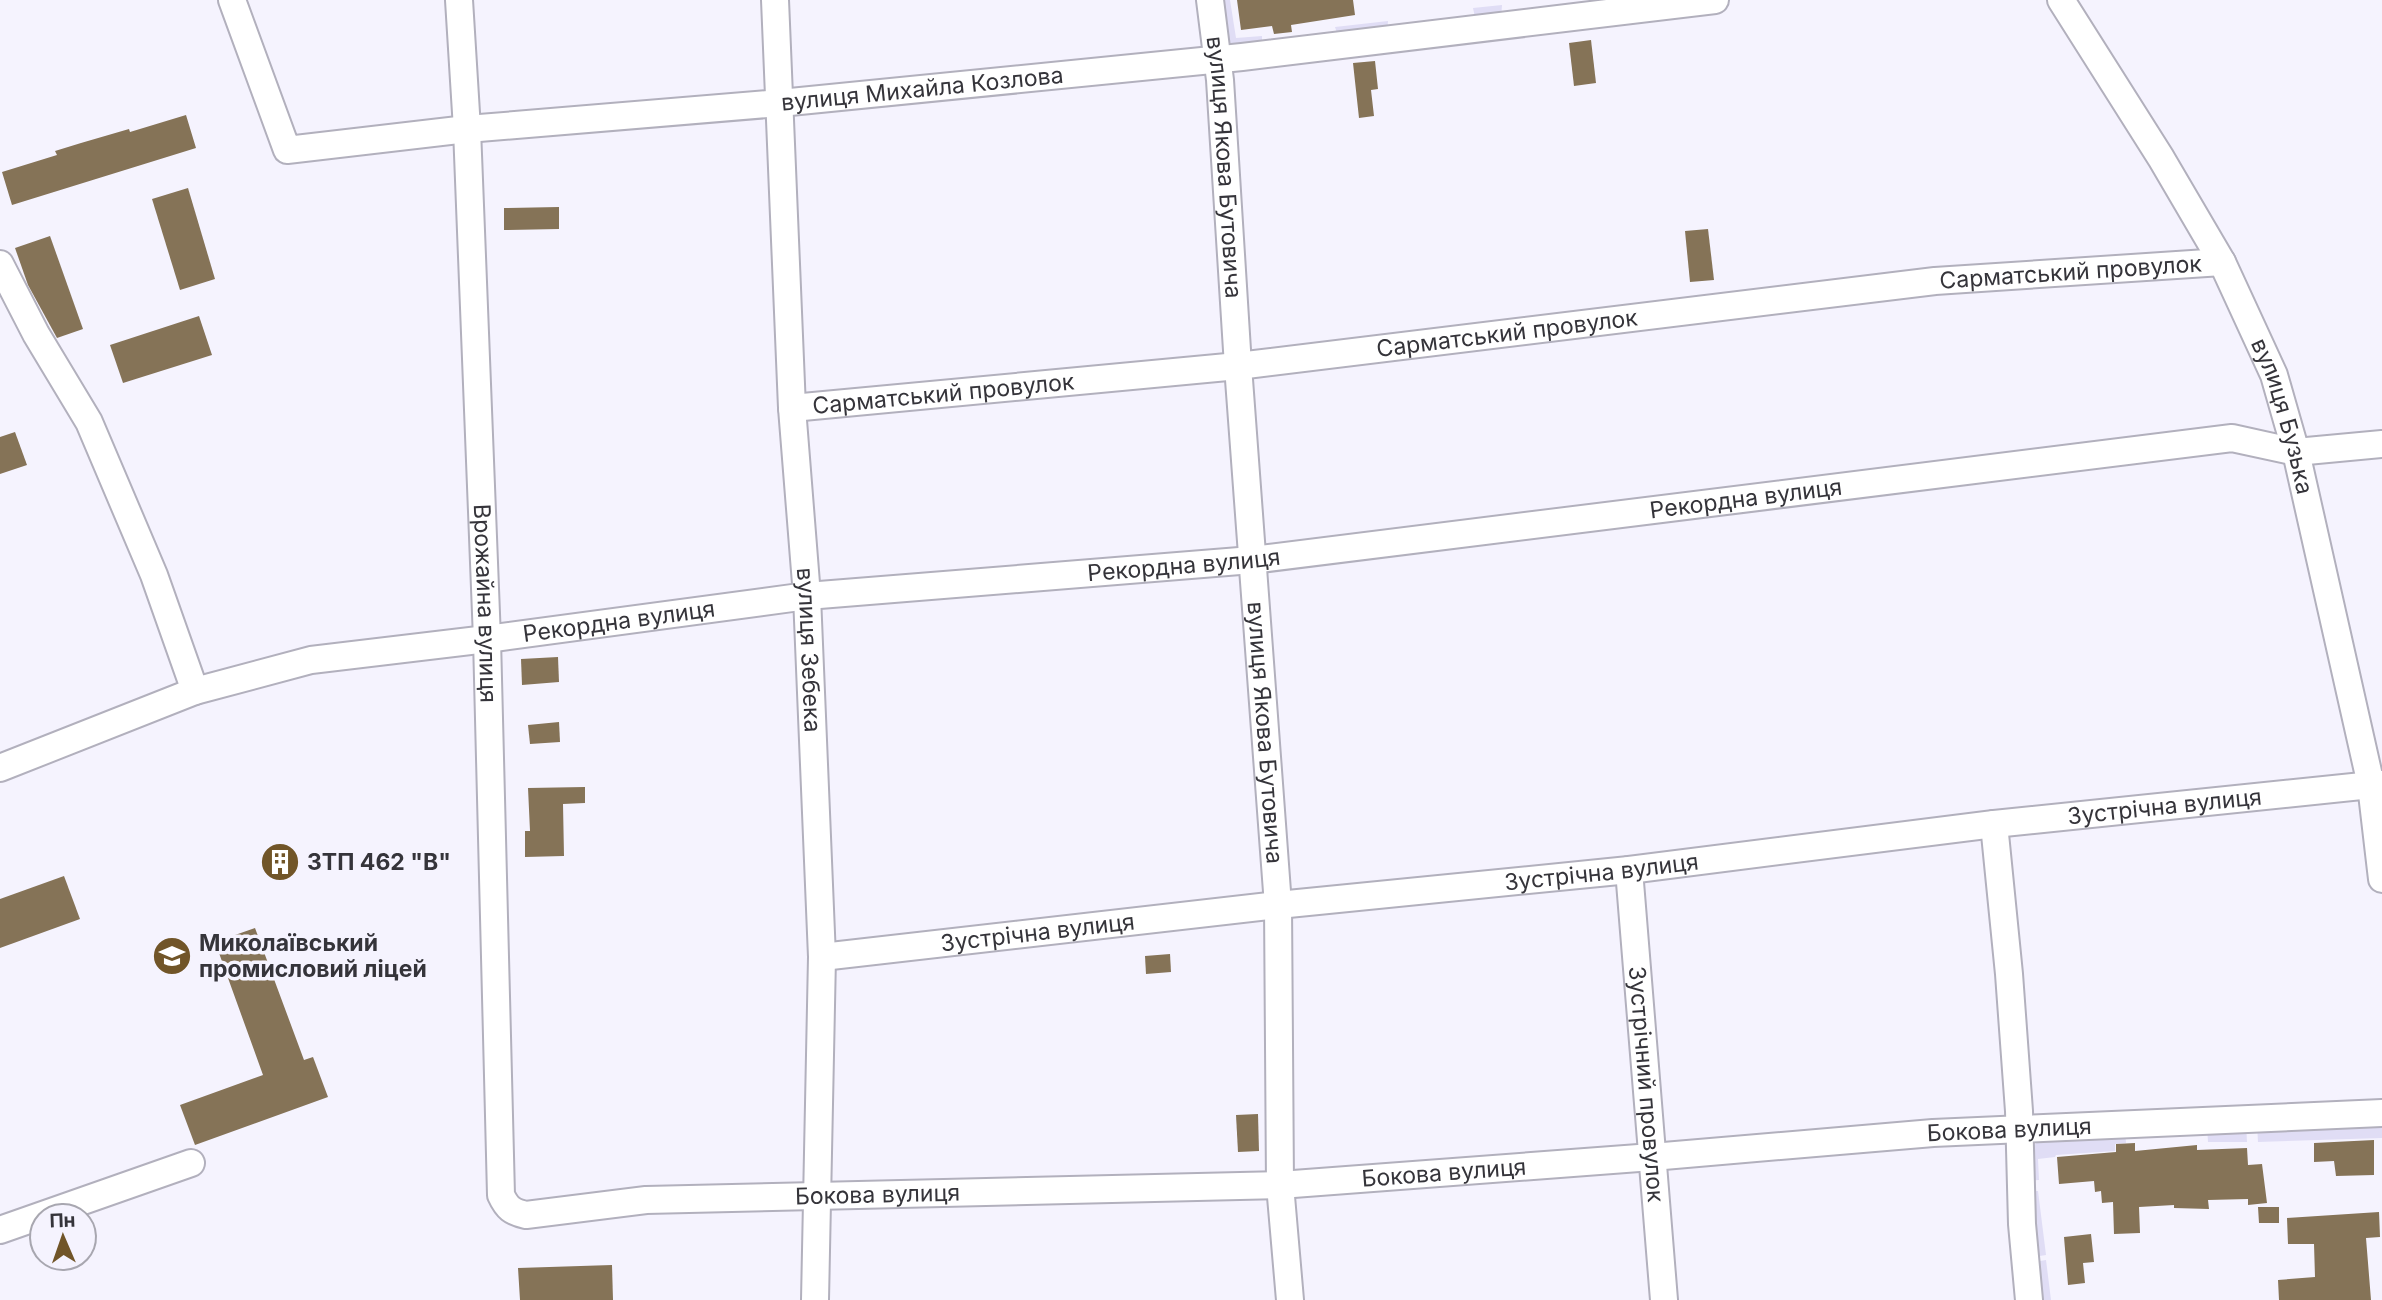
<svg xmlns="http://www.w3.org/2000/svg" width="2382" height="1300" font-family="Inter,sans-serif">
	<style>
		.green { fill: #e0ddf5 }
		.building { fill: #857357 }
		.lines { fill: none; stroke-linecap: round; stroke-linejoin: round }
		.minor-casing { stroke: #b2b0bd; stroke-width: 30 }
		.minor { stroke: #fff; stroke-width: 26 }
		.labels { text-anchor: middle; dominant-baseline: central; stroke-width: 7; stroke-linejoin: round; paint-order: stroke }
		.street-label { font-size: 23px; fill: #35343a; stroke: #f5f3fe }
		.poi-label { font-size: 23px; font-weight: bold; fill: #35343a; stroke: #f5f3fe; text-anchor: start }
	</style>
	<rect width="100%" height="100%" fill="#f5f3fe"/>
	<g class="green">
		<path d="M1218,0H1230L1236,38L1262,36V43L1240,49L1226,45Z"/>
		<path d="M1502,5L1501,18L1476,22L1473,8Z"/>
		<path d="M1388,21L1387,33L1339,39L1335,27Z"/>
		<path d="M2382,1123V1138L2258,1142L2257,1124Z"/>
		<path d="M2246,1124L2247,1142H2208L2207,1126Z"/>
		<path d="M2125,1130L2126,1143L2115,1144V1151L2056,1155L2055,1157L2038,1159L2039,1180L2027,1181L2029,1150L2043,1137Z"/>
		<path d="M2027,1191H2038L2046,1255L2033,1257Z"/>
		<path d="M2046,1260L2051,1300H2039L2034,1262Z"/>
	</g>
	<g class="building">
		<path d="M1237,0H1353L1355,15L1291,25L1292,32L1274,34L1272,26L1241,30Z"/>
		<path d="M1591,40L1596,83L1574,86L1569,43Z"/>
		<path d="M1375,61L1378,89L1371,90L1374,116L1359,118L1353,63Z"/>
		<path d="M186,115L196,148L12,205L2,172L57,155L55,151L81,143L129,129L130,132Z"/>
		<path d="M188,188L215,279L180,290L152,199Z"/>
		<path d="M559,207V229L504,230V208Z"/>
		<path d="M1708,229L1714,280L1690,282L1685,231Z"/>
		<path d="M50,236L83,329L57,338L28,285L15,248Z"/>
		<path d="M199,316L212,355L123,383L110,345Z"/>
		<path d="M15,432L27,465L0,474V437Z"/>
		<path d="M558,657L559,682L522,685L521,659Z"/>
		<path d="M559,722L560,742L530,744L528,725Z"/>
		<path d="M585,787V803L563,804L564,856L525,857V831H530L528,788Z"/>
		<path d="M286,852L291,867L275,872L269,858Z"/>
		<path d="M64,876L80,919L0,948V899Z"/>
		<path d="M255,928L304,1060L313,1057L328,1097L195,1145L180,1105L263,1075L215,942Z"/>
		<path d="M1170,954L1171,972L1146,974L1145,956Z"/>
		<path d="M1258,1114L1259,1151L1238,1152L1236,1115Z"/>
		<path d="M2374,1140V1175L2336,1176L2334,1161L2314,1162V1143Z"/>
		<path d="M2135,1143V1151L2197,1145V1150L2247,1148L2248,1165L2262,1164L2267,1203L2248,1205V1199L2208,1200L2209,1209L2174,1208V1205L2139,1207L2140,1233L2114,1234L2113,1202L2102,1203L2101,1191L2095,1192L2094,1181L2059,1184L2057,1157L2116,1152V1144Z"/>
		<path d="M2258,1207H2279V1223H2259Z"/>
		<path d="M2379,1212L2380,1237L2366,1238L2371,1300H2279L2278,1280L2315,1277L2314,1244H2288L2287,1218Z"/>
		<path d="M2091,1234L2094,1262L2083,1263L2085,1283L2068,1285L2064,1237Z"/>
		<path d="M612,1265L613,1300H520L518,1268Z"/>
	</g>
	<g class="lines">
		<g class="minor-casing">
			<g id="minor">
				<path id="s1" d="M232,0L287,150L467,129L780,103L1242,57L1715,0"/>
				<path id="s2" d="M459,0L467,129L487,639L501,1195C507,1208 512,1212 526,1215L646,1200L1280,1185L1652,1157L1933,1133L2382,1113"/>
				<path id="s3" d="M775,0L792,408L807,596L822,957L815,1300"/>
				<path id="s4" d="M1210,0L1220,80L1238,366L1278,905L1280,1185L1290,1300"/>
				<path id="s5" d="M2061,0L2161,158L2222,262L2274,375L2296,452L2371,785L2382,879"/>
				<path d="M0,264L36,334L89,422L154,575L195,691"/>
				<path id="s6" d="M792,408L1238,366L1935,281L2222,262"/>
				<path id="s7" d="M0,768L195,691L311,660L487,639L807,596L1252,560L2232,438L2296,452L2382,444"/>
				<path d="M1994,824L2009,974L2019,1111L2022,1224L2029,1300"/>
				<path id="s8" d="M1629,870L1664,1300"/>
				<path id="s9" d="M822,957L1278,905L1629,870L1994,824L2382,784"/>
				<path d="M0,1230L191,1163"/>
			</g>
		</g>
		<use href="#minor" class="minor"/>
	</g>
	<defs>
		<g id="building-disc" transform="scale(2.0125)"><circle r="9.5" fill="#715528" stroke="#f5f3fe"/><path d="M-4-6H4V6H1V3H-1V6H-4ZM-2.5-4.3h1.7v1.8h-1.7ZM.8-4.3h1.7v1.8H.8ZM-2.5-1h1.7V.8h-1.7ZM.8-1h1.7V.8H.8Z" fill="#fff"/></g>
		<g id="school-disc" transform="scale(2.0125)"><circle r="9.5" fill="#715528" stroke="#f5f3fe"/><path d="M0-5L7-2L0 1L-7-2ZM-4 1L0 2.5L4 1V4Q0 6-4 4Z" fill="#fff"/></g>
	</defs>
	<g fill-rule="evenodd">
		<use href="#building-disc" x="280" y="862"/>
		<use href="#school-disc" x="172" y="956"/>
	</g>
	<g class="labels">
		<g class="street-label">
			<text stroke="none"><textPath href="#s1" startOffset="798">вулиця Михайла Козлова</textPath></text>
			<text stroke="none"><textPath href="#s4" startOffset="168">вулиця Якова Бутовича</textPath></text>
			<text stroke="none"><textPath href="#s6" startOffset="1286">Сарматський провулок</textPath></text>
			<text stroke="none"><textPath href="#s6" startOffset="719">Сарматський провулок</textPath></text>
			<text stroke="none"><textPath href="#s6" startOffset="152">Сарматський провулок</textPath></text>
			<text stroke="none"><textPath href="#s5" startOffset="474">вулиця Бузька</textPath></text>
			<text stroke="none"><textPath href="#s7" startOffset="1774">Рекордна вулиця</textPath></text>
			<text stroke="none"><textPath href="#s7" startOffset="1208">Рекордна вулиця</textPath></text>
			<text stroke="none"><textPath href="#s2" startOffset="604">Врожайна вулиця</textPath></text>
			<text stroke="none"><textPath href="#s7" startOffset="640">Рекордна вулиця</textPath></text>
			<text stroke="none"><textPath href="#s3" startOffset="651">вулиця Зебека</textPath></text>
			<text stroke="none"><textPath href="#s4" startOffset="735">вулиця Якова Бутовича</textPath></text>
			<text stroke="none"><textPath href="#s9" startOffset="1351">Зустрічна вулиця</textPath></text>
			<text stroke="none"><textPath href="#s9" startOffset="784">Зустрічна вулиця</textPath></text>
			<text stroke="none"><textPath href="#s9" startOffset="217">Зустрічна вулиця</textPath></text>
			<text stroke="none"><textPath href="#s8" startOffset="215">Зустрічний провулок</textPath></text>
			<text stroke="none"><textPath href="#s2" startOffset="2716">Бокова вулиця</textPath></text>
			<text stroke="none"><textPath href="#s2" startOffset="2149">Бокова вулиця</textPath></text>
			<text stroke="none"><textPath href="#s2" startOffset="1582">Бокова вулиця</textPath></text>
		</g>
		<g class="poi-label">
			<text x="307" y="862">ЗТП 462 "В"</text>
			<text x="199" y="943">Миколаївський<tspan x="199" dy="26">промисловий ліцей</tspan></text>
		</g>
	</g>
	<g transform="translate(63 1237) rotate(358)"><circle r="33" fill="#f5f3fe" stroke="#a8a7b0" stroke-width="2"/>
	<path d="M0-5L12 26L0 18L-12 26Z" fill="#715528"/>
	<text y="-10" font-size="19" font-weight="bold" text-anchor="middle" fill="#35343a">Пн</text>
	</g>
</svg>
